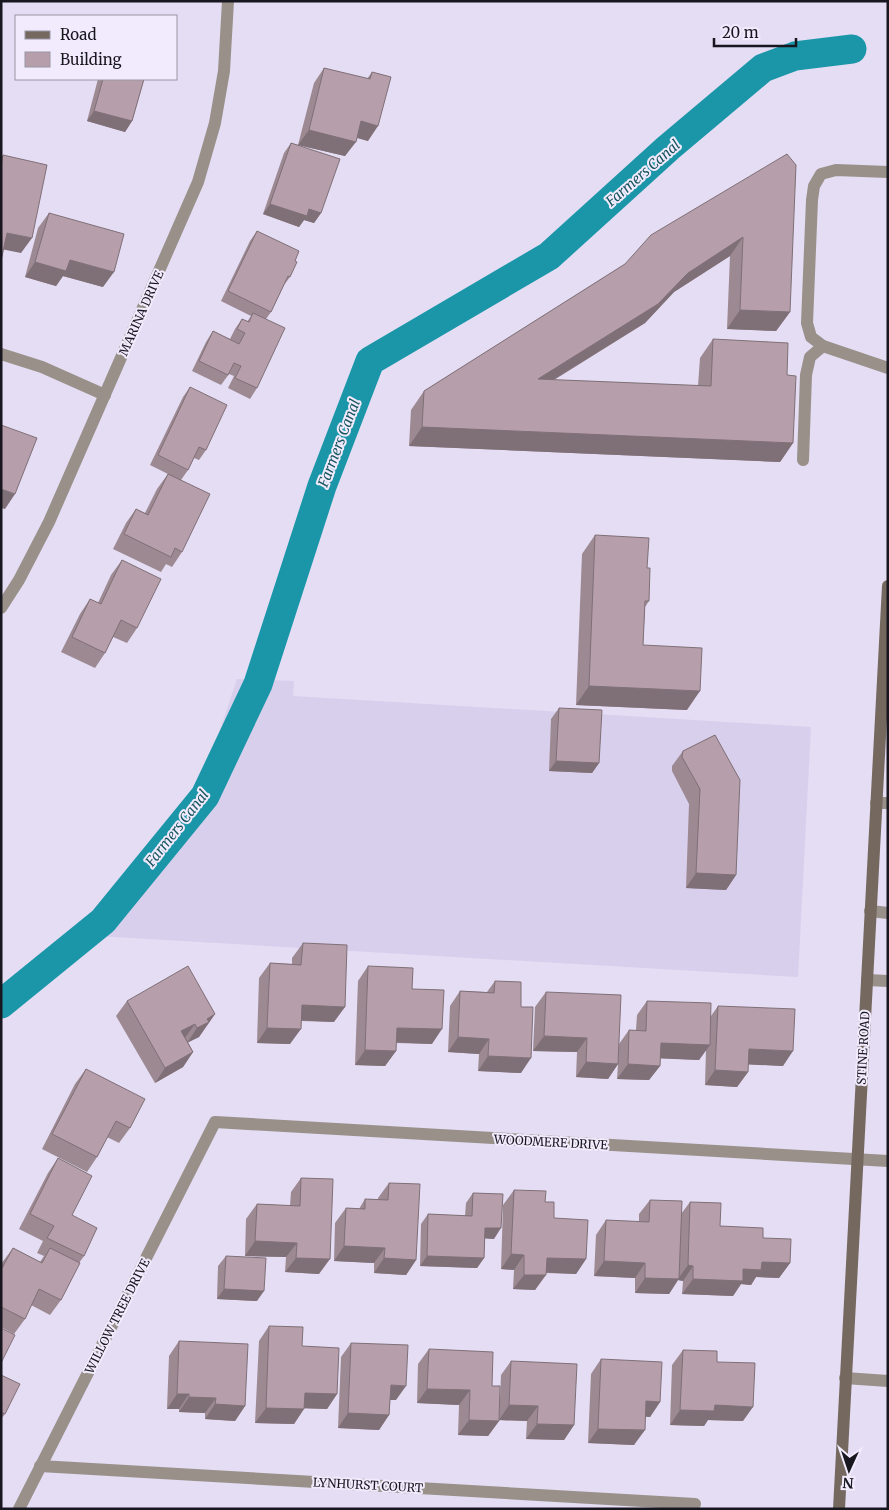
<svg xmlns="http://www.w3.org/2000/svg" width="889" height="1510" font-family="Merriweather,serif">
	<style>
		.built { fill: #d8cfec }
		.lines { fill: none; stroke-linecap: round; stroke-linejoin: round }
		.canal { stroke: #1a96a8; stroke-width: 29 }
		.service { stroke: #989089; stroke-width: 12 }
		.minor { stroke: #989089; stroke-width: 12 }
		.secondary { stroke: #75695f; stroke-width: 12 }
		.wall { fill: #9d8992 }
		.shaded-wall { fill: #7f6f77 }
		.building { fill: #b69faa; stroke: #7f6f77 }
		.labels { text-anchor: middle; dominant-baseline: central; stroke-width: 4; stroke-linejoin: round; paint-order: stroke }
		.street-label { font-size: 12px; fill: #18161e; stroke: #f1ebfd }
		.water-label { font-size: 14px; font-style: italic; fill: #185760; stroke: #f1ebfd }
	</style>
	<rect width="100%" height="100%" fill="#e4ddf4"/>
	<path class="built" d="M237,679L294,681L293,696L811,727L798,977L80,935L157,852L185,812L209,763Z"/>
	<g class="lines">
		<path class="canal" d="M1,1004L103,921L205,796L258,684L322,486L370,361L549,256L668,148L763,68L795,56L852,49"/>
		<g class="service">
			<path d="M888,172L836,170L821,174L814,186L812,200L807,323L811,337L823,346L888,368"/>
			<path d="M803,460L806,375L810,357L823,346"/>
			<path d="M876,803H888"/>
			<path d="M870,911L888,913"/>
			<path d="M867,980L888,981"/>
			<path d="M845,1378L888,1381"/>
		</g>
		<g class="minor">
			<path d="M1,354L42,367L105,395"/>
			<path d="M1,608L19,580L49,522L198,182L215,123L224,71L228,1"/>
			<path d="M40,1466L695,1504"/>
			<path d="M19,1509L215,1122L888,1161"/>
		</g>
		<path class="secondary" d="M839,1509L888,586"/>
	</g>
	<g class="wall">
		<path d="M324,68L367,79L372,72L368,141L357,138L345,156L298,145L321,213L314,223L304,220L299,227L263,214L284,153L291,143L298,145L314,83Z"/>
		<path d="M98,79H144L132,121L125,132L87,121Z"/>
		<path d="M787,154L790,312L776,331L727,329L730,256L674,292L645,323L554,380L698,386L700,358L713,339L787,375L793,443L780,462L409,446L411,410L424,391L625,264Z"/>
		<path d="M49,213L103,287L63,276L56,286L25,277L38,228Z"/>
		<path d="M257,231L295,261L290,277L284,285L271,312L266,319L257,388L250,399L228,388L234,376L229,374L221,385L192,371L206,342L213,331L230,339L235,329L242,319L247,322L251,316L221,301L250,241Z"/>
		<path d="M190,387L206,450L199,460L194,458L188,470L181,480L182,552L172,567L166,564L161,572L113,549L126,523L136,509L145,513L157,489L168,474L172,476L150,465L183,397Z"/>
		<path d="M595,535L647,568L649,601L645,607L643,645L687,710L576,705L582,554Z"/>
		<path d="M122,560L137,628L127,643L113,637L105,653L95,668L61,652L80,614L90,599L98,603L111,575Z"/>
		<path d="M559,708L599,763L592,773L549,771L551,719Z"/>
		<path d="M715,735L736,875L726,890L686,888L689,804L672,771V766L683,751Z"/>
		<path d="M303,943L334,1022L301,1021L290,1044L257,1043L259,978L270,963L292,964V958Z"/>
		<path d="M368,966L412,989L432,1044L396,1043V1051L385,1066L355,1065L358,981Z"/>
		<path d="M495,981L521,1007V1073L478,1071L479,1054L448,1052L450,1006L460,991L487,992Z"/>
		<path d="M546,992L619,1044L629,1030H636L637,1015L647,1001L711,1016L718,1006L783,1066L748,1064V1072L737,1087L705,1085L706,1050L699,1060L660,1058V1066L649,1080L617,1079L618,1064L608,1079L576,1077L577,1052L533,1051L535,1007Z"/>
		<path d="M127,1001L215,1014L199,1037L188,1042L193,1052L183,1067L155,1083L116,1016Z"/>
		<path d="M86,1069L130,1128L119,1143L107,1137L97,1157L87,1172L42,1149L75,1084Z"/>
		<path d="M58,1158L72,1215L84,1256L79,1263L61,1300L50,1315L31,1305L25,1319L14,1334L1,1327V1264L13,1248L40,1262L44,1256L37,1253L43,1241L19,1229L48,1173Z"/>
		<path d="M301,1178L319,1274L285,1272L286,1257L245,1256L246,1219L257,1204L290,1206L291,1192Z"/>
		<path d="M389,1183L416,1260L406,1275L374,1273V1263L334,1261L335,1223L346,1208L359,1209L365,1199H378V1198Z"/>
		<path d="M514,1190L545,1202L554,1218L586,1259L576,1274L546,1273L535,1290L513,1289L514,1270L501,1269L503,1205Z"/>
		<path d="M473,1193L494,1239L485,1238L484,1258L477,1268L420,1266L421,1224L428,1214L465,1216L466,1203Z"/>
		<path d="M650,1200L681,1214L690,1202L720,1226L763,1238L790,1263L779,1278L756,1277L751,1285L741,1284L733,1296L682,1294L683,1281L678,1280L669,1294L635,1293V1278L594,1276L596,1235L606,1220L639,1222V1214Z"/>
		<path d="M226,1256L257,1301L217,1299L218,1266Z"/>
		<path d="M269,1326L302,1346L337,1394L327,1409L304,1408L294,1424L255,1423L259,1341Z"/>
		<path d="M179,1341L245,1406L235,1421L205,1419V1413L179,1412V1409H167L169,1356Z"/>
		<path d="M351,1343L396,1400H390L389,1415L379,1430L338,1428L341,1357Z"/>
		<path d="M429,1349L492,1386L500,1399L501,1375L511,1361L574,1425L564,1440L526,1439L527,1421L499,1420V1421L488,1436L458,1435L459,1405L417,1403L418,1364Z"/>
		<path d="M683,1350L717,1362L743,1421L708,1420L704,1426L670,1425L672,1365Z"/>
		<path d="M601,1359L660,1402L650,1417L645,1416L634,1445L588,1443L591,1374Z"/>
		<path d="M1,1375L5,1414L1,1419Z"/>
	</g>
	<g class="shaded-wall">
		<path d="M94,111L132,121L125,132L87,121Z"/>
		<path d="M361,121L378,126L368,141L351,136Z"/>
		<path d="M309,130L356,142L345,156L298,145Z"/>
		<path d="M270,204L309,209L321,213L314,223L304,220L299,227L263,214Z"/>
		<path d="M7,233L32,238L21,253L1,249Z"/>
		<path d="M743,237L730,256L674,292L645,323L524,398L538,379L688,273Z"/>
		<path d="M70,260L114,272L103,287L63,276L56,286L25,277L35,262Z"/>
		<path d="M740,310L790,312L776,331L727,329Z"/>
		<path d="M422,427L793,443L780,462L409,446Z"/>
		<path d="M1,489L15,494L5,509L1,508Z"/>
		<path d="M589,686L700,691L687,710L576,705Z"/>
		<path d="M556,761L599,763L592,773L549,771Z"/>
		<path d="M696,873L736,875L726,890L686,888Z"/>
		<path d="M302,1005L345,1007L334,1022L291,1020Z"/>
		<path d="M215,1014L199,1037L187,1043L197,1028L207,1019Z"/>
		<path d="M195,1024L184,1039L181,1031Z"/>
		<path d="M267,1028L301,1029L290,1044L257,1043Z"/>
		<path d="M397,1028L442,1029L432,1044L386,1042Z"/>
		<path d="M544,1036L587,1038L577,1052L533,1051Z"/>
		<path d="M458,1037L489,1039L479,1054L448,1052Z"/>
		<path d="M661,1043L710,1045L699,1060L650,1058Z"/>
		<path d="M749,1049L793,1051L783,1066L738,1064Z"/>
		<path d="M365,1050L396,1051L385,1066L355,1065Z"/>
		<path d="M193,1052L183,1067L155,1083L165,1068Z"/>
		<path d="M488,1056L531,1058L521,1073L478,1071Z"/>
		<path d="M586,1062L618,1064L608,1079L576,1077Z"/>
		<path d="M628,1064L660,1066L649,1080L617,1079Z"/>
		<path d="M715,1070L748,1072L737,1087L705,1085Z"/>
		<path d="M485,1228H501L494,1239L478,1238Z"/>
		<path d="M255,1241L297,1243L286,1257L245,1256Z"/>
		<path d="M344,1246L385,1248L374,1263L334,1261Z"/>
		<path d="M511,1254L524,1255L514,1270L501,1269Z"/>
		<path d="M427,1256L484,1258L477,1268L420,1266Z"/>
		<path d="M296,1258L330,1259L319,1274L285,1272Z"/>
		<path d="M384,1258L416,1260L406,1275L374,1273Z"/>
		<path d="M547,1258L586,1259L576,1274L536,1272Z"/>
		<path d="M604,1261L645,1263L635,1278L594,1276Z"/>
		<path d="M762,1262L790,1263L779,1278L756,1277L751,1285L741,1284L733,1296L682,1294L693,1279Z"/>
		<path d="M688,1265L693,1266L683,1281L678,1280L669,1294L635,1293L645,1278L678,1279Z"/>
		<path d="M524,1275H546L535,1290L513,1289Z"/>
		<path d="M224,1289L264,1291L257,1301L217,1299Z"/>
		<path d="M391,1385L406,1386L396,1400H380Z"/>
		<path d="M427,1389L470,1390L459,1405L417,1403Z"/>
		<path d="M305,1393L337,1394L327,1409L295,1408Z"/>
		<path d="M177,1394H189L179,1409H167Z"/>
		<path d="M189,1397L216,1398L205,1413L179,1412Z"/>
		<path d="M646,1401L660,1402L650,1417L636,1416Z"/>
		<path d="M215,1404L245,1406L235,1421L205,1419Z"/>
		<path d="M509,1405L538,1406L527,1421L499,1420Z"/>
		<path d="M715,1405L753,1407L743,1421L708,1420L704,1426L670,1425L680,1410Z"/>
		<path d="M266,1408L304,1409L294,1424L255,1423Z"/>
		<path d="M348,1413L389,1415L379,1430L338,1428Z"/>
		<path d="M469,1420L499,1421L488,1436L458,1435Z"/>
		<path d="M537,1424L574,1425L564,1440L526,1439Z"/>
		<path d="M598,1429L645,1430L634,1445L588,1443Z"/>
	</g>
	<g class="building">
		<path d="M324,68L370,79L372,72L391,77L378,126L361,121L356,142L309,130Z"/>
		<path d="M103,79H144L132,121L94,111Z"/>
		<path d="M291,143L340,159L321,213L309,209L307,216L270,204Z"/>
		<path d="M787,154L796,165L790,312L740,310L743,237L688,273L658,304L538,379L711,386L713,339L788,343L787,375L796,376L793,443L422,427L424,391L625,264L651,235Z"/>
		<path d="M3,155L47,165L32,238L7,233L1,261V165Z"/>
		<path d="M49,213L124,234L114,272L70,260L66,271L35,262Z"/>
		<path d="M257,231L299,251L295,261L297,262L290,277L288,276L271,312L228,291Z"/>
		<path d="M253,313L285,328L257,388L235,378L241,366L234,363L228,375L199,361L213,331L239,344L245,333L237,329L242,319L249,322Z"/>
		<path d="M190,387L227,405L206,450L199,447L188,470L158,455Z"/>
		<path d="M1,425L37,438L15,494L1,489Z"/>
		<path d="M168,474L210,494L182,552L175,548L171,557L124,534L136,509L148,515Z"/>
		<path d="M595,535L649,538L647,568H650L649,601H645L643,645L702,648L700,691L589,686Z"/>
		<path d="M122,560L161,579L137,628L121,620L105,653L72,637L90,599L101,604Z"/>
		<path d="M559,708L602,710L599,763L556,761Z"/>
		<path d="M715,735L740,780L736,875L696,873L700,789L682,757L683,751Z"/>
		<path d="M303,943L347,945L345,1007L302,1005L301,1029L267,1028L270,963L301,965Z"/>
		<path d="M188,966L215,1014L207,1019L209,1022L197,1028L195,1024L181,1031L193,1052L165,1068L127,1001Z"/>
		<path d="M368,966L413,968L412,989L444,990L442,1029L397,1028L396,1051L365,1050Z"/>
		<path d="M495,981L521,982V1007H533L531,1058L488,1056L489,1039L458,1037L460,991L494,993Z"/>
		<path d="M546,992L621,995L618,1064L586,1062L587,1038L544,1036Z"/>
		<path d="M647,1001L711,1003L710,1045L661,1043L660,1066L628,1064L629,1030L646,1031Z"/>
		<path d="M718,1006L795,1009L793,1051L749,1049L748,1072L715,1070Z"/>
		<path d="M86,1069L145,1099L130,1128L116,1121L97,1157L52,1134Z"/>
		<path d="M58,1158L92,1176L72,1215L97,1228L84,1256L47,1238L54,1226L30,1214Z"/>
		<path d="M301,1178L333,1179L330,1259L296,1258L297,1243L255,1241L257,1204L300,1206Z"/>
		<path d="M389,1183L420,1184L416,1260L384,1258L385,1248L344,1246L346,1208L365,1209V1199L388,1200Z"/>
		<path d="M514,1190L546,1191L545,1202H554V1218L588,1220L586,1259L547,1258L546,1275H524V1255L511,1254Z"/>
		<path d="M473,1193L503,1194L501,1228H485L484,1258L427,1256L428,1214L472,1216Z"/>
		<path d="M650,1200L682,1201L679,1279L645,1278V1263L604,1261L606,1220L649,1222Z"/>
		<path d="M690,1202L721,1203L720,1226L763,1228V1238L791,1239L790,1263L762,1262L761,1270L743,1269V1281L693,1279V1266L688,1265Z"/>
		<path d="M13,1248L42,1263L50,1248L80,1263L61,1300L39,1289L25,1319L1,1307V1270Z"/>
		<path d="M226,1256L266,1258L264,1291L224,1289Z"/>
		<path d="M269,1326L303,1327L302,1346L339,1348L337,1394L305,1393L304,1409L266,1408Z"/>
		<path d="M1,1328L15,1335L1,1363Z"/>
		<path d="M179,1341L248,1344L245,1406L215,1404L216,1398L189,1397V1394H177Z"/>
		<path d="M351,1343L408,1345L406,1386L391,1385L389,1415L348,1413Z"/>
		<path d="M429,1349L493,1352L492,1386H500L499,1421L469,1420L470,1390L427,1389Z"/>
		<path d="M683,1350L717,1351V1362L755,1363L753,1407L715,1405L714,1411L680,1410Z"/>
		<path d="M601,1359L662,1362L660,1402L646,1401L645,1430L598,1429Z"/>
		<path d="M511,1361L577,1364L574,1425L537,1424L538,1406L509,1405Z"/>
		<path d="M1,1375L20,1384L5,1414L1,1412Z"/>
	</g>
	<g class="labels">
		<g class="street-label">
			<text transform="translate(141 313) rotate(-66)">MARINA DRIVE</text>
			<text transform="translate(863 1048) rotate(-87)">STINE ROAD</text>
			<text transform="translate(551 1142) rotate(3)">WOODMERE DRIVE</text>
			<text transform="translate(117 1316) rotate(-63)">WILLOW TREE DRIVE</text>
			<text transform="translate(368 1485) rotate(3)">LYNHURST COURT</text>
		</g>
		<g class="water-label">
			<text transform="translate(643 173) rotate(-41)">Farmers Canal</text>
			<text transform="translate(339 443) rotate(-69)">Farmers Canal</text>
			<text transform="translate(177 828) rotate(-52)">Farmers Canal</text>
		</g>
	</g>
	<rect width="889" height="1510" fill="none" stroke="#18161e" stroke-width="5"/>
	<rect x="15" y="15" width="162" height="65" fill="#f1ebfd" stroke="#9a96a4"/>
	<rect x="25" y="31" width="25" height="8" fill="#75695f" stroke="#9a96a4"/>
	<text x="60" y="40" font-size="15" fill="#18161e">Road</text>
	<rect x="25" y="52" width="25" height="15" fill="#b69faa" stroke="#9a96a4"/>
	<text x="60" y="65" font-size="15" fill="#18161e">Building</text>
	<g transform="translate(849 1470) rotate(183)" stroke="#f1ebfd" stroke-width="4" paint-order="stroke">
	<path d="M0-4L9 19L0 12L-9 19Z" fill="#18161e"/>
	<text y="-8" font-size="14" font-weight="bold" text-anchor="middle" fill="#18161e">N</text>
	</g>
	<path d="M714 38v8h82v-8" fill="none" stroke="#18161e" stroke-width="2.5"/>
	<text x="722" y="38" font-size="15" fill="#18161e" stroke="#f1ebfd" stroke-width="4" paint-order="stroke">20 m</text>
</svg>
